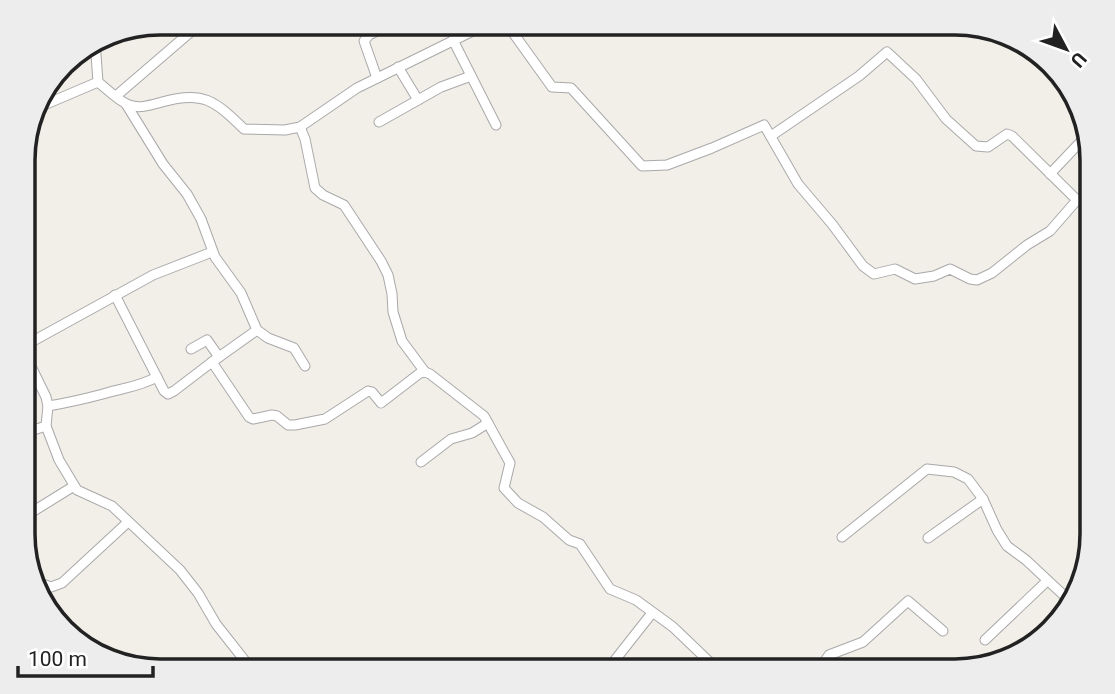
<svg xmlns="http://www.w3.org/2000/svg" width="1115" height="694" font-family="Roboto,sans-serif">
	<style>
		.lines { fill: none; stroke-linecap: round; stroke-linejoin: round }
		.street-casing { stroke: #a9a9a9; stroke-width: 11 }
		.street { stroke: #fff; stroke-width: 9 }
		.rim { fill: none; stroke: #222; stroke-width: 3.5 }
	</style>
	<rect width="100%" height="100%" fill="#f2efe9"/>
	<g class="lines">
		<g class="street-casing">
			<g id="street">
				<path d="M500,23L511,30L552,87L571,88L642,166L667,165L712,148L764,125L798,184L832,224L863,266L874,274L895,269L915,279L934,276L950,269L970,279L977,280L992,273L1027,245L1050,231L1077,200H1086L1092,205"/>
				<path d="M453,40L496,125"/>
				<path d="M95,41L98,82C107,89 118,101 129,105C140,109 151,105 162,102C203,90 215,101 244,129L285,130L300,127L357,88L485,25L495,23"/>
				<path d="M377,78L364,41L369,35L391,24"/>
				<path d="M116,96L201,23"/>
				<path d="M418,100L441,87L471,76"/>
				<path d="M126,104L163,164L187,194L201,219L215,257L241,293L257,330L268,338L294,348L305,366"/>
				<path d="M44,105L98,82"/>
				<path d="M379,122L418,100L398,67"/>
				<path d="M300,127L305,139L315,188L323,195L344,205L381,261L388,275L392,294L393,312L402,341L425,372"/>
				<path d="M771,136L859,76L887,52L916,79L946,119L976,146L988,147L1007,134L1012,136L1077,200"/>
				<path d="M1050,174L1087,135"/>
				<path d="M115,295L164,391L168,394L174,391L212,362L249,417L253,419L272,415L277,416L288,425H295L325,419L368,391L372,392L381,403L420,373L425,372L430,374L484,416L510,463L504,488L518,503L543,517L569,540L580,544L610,589L636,600L673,627L719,671"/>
				<path d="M24,346L153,275L212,252"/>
				<path d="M191,349L207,340L219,357"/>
				<path d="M24,352L46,397L48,406L46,426L59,460L77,490L112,506L180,570L198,593L216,624L253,671"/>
				<path d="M212,362L257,330"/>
				<path d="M48,406C67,403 84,399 103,394C125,387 136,388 157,377"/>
				<path d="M24,433L46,426"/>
				<path d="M421,462L451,439L472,433L488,423"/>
				<path d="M24,517L74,486"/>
				<path d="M842,537L927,469L954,472L968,479L983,499L997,530L1007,546L1026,560L1072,603"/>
				<path d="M928,538L983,499"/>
				<path d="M34,581L51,587L62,583L128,522"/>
				<path d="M985,640L1047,581"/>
				<path d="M620,671L615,664V660L652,613"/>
				<path d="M763,671L770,668L781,671"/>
				<path d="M818,671L829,655L863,642L908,601L943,631"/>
			</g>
		</g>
		<use href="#street" class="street"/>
	</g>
	<path d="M0 0H1115V694H0ZM160 35H955A125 125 0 0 1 1080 160V534A125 125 0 0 1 955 659H160A125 125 0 0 1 35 534V160A125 125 0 0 1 160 35Z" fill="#ededed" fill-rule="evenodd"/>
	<path class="rim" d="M160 35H955A125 125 0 0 1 1080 160V534A125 125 0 0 1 955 659H160A125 125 0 0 1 35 534V160A125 125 0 0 1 160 35Z"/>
	<g transform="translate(1066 49) rotate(131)" stroke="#ffffff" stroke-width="5" paint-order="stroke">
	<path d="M0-5L12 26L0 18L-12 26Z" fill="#222222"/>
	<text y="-10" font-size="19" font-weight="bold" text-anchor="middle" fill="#222222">U</text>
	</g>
	<path d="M18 666v10h135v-10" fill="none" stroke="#222222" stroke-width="3.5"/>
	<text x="28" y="666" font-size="21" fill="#222222" stroke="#ffffff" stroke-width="5" paint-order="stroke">100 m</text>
</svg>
